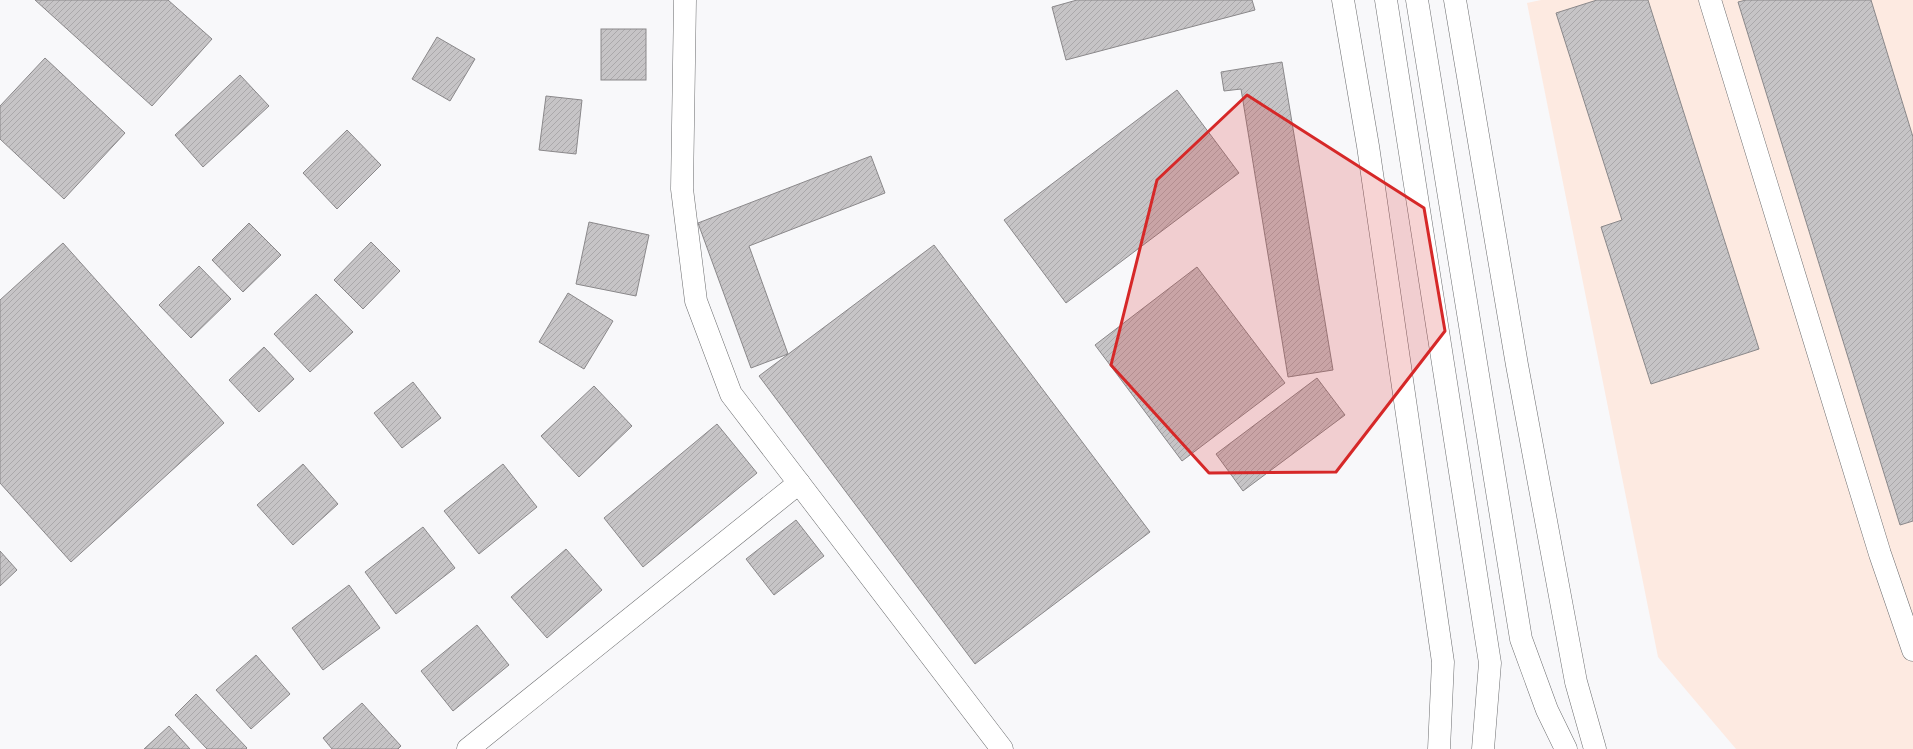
<svg xmlns="http://www.w3.org/2000/svg" width="1913" height="749" font-family="'Varela Round',sans-serif">
	<style>
		.industrial { fill: #fdeae1 }
		.building { fill: url(#building-hatch); stroke: #8a888a }
		.lines { fill: none; stroke-linecap: round; stroke-linejoin: round }
		.minor-casing { stroke: #6c6d6f; stroke-width: 23 }
		.major-casing { stroke: #6c6d6f; stroke-width: 23 }
		.minor { stroke: #fff; stroke-width: 22 }
		.major { stroke: #fff; stroke-width: 22 }
		.marked { fill: #d62828; fill-opacity: 0.2; stroke: #d62828; stroke-width: 3; stroke-linejoin: round }
	</style>
	<defs>
		<pattern id="building-hatch" width="6" height="6" patternUnits="userSpaceOnUse"><rect width="6" height="6" fill="#c6c4c6"/><path d="M-1 1l2-2M0 6l6-6M5 7l2-2" fill="none" stroke="#aaa8aa"/></pattern>
	</defs>
	<rect width="100%" height="100%" fill="#f8f8fa"/>
	<path class="industrial" d="M1541,0H1913V749H1736L1658,657L1527,3Z"/>
	<g class="building">
		<path d="M35,0H168L212,39L152,106Z"/>
		<path d="M1077,0H1252L1255,10L1066,60L1052,7Z"/>
		<path d="M1597,0H1648L1759,349L1651,384L1601,227L1622,220L1556,13Z"/>
		<path d="M1746,0H1871L1913,137V521L1900,525L1738,2Z"/>
		<rect x="601" y="29" width="45" height="51"/>
		<path d="M437,37L475,59L450,101L412,79Z"/>
		<path d="M45,58L125,133L64,199L0,139V106Z"/>
		<path d="M1282,62L1333,370L1288,377L1241,89L1224,91L1221,72Z"/>
		<path d="M240,75L269,106L203,167L175,135Z"/>
		<path d="M1177,90L1239,173L1066,303L1004,220Z"/>
		<path d="M546,96L582,100L576,154L539,150Z"/>
		<path d="M347,130L381,165L337,209L303,173Z"/>
		<path d="M871,156L885,193L749,246L788,354L751,368L698,223Z"/>
		<path d="M589,222L649,235L636,296L576,284Z"/>
		<path d="M249,223L281,255L243,292L212,260Z"/>
		<path d="M371,242L400,271L363,309L334,280Z"/>
		<path d="M63,243L224,423L71,562L0,483V300Z"/>
		<path d="M934,245L1150,532L975,664L759,376Z"/>
		<path d="M199,266L231,299L191,338L159,305Z"/>
		<path d="M1197,267L1285,383L1182,461L1095,345Z"/>
		<path d="M568,293L613,321L584,369L539,342Z"/>
		<path d="M316,294L353,332L310,372L274,334Z"/>
		<path d="M264,347L294,379L259,412L229,380Z"/>
		<path d="M1317,378L1345,415L1243,491L1216,454Z"/>
		<path d="M413,382L441,418L402,448L374,413Z"/>
		<path d="M594,386L632,426L579,477L541,436Z"/>
		<path d="M717,424L757,473L643,567L604,518Z"/>
		<path d="M303,464L338,504L293,545L257,505Z"/>
		<path d="M503,464L537,507L479,554L444,511Z"/>
		<path d="M796,520L824,556L774,595L746,559Z"/>
		<path d="M423,527L455,568L396,614L365,572Z"/>
		<path d="M566,549L602,590L547,638L511,597Z"/>
		<path d="M0,551L17,570L0,586Z"/>
		<path d="M349,585L380,628L323,670L292,628Z"/>
		<path d="M477,625L509,665L453,711L421,671Z"/>
		<path d="M256,655L290,694L251,729L216,690Z"/>
		<path d="M196,694L247,748L246,749H207L175,715Z"/>
		<path d="M362,703L401,746L398,749H332L323,738Z"/>
		<path d="M169,726L190,749H144Z"/>
	</g>
	<g class="lines">
		<g class="minor-casing">
			<g id="minor">
				<path d="M685,0L682,189L696,301L731,394L1002,749"/>
				<path d="M1343,0L1368,146L1443,662L1439,749"/>
				<path d="M1455,0L1517,365L1576,682L1595,749"/>
				<path d="M1710,0L1880,554L1913,650"/>
				<path d="M468,749L799,483"/>
			</g>
		</g>
		<g class="major-casing">
			<g id="major">
				<path d="M1386,0L1490,663L1483,749"/>
				<path d="M1417,0L1521,639L1547,710L1566,749"/>
			</g>
		</g>
		<use href="#minor" class="minor"/>
		<use href="#major" class="major"/>
	</g>
	<path class="marked" d="M1247,95L1424,208L1445,331L1336,472L1209,473L1111,365L1157,180Z"/>
</svg>
